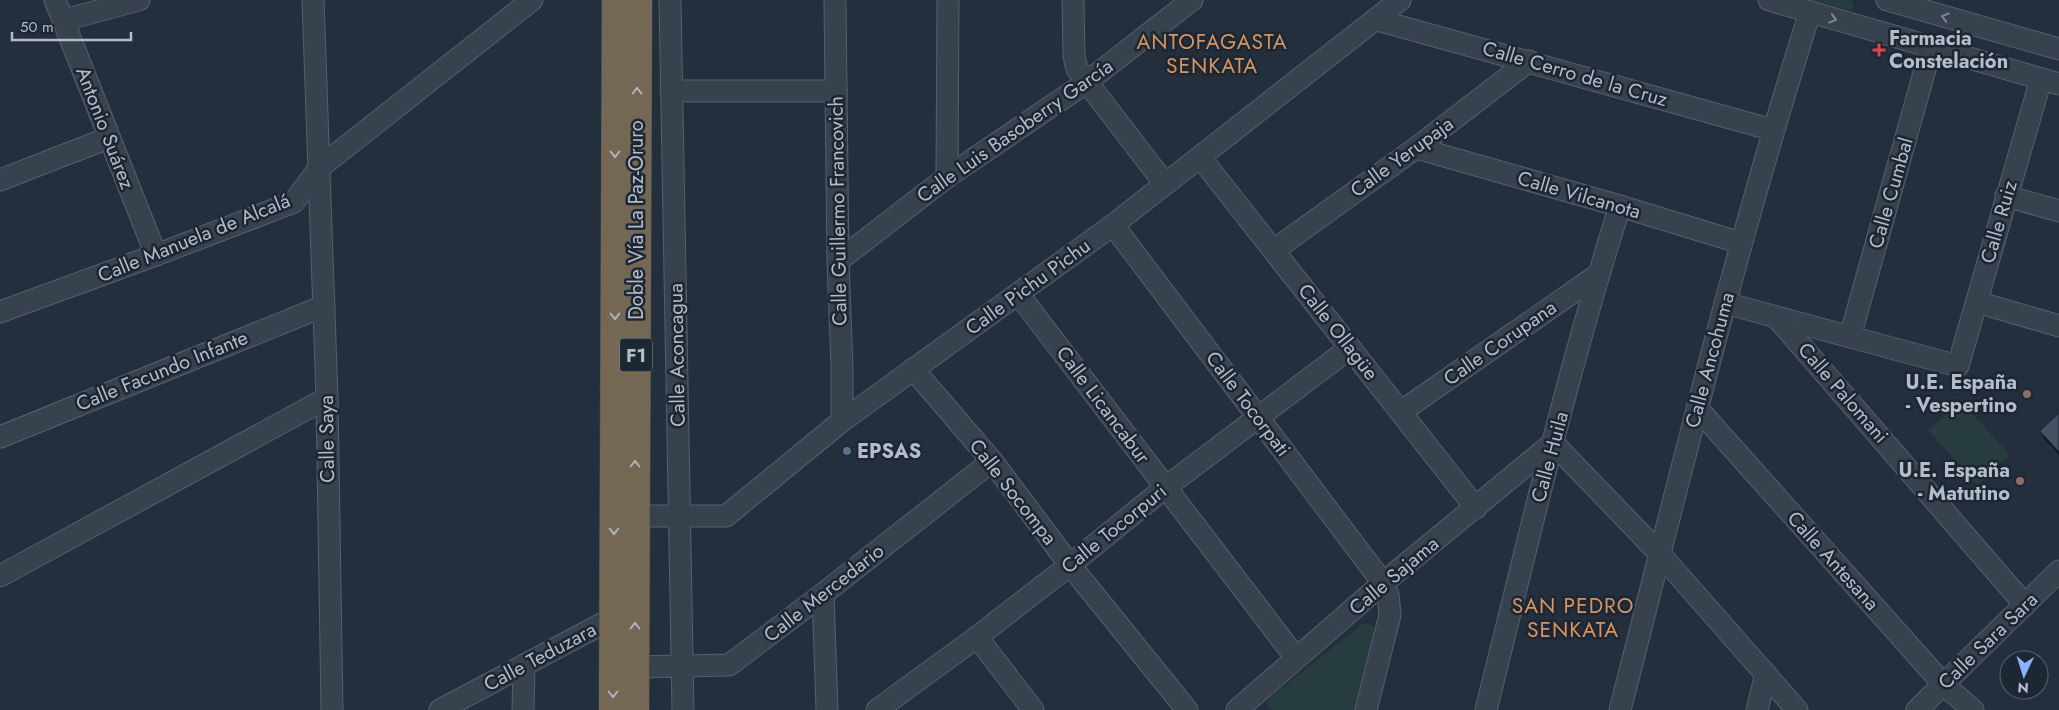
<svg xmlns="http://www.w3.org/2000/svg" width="2059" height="710" font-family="Jost,sans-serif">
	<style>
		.green { fill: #263c3f }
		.building { fill: #455162; stroke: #1f2835; filter: url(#shadow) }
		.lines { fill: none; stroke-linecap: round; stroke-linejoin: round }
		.minor-casing { stroke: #565f6c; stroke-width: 23 }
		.highway-casing { stroke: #434c59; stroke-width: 29 }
		.minor { stroke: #38414e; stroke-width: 21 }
		.highway { stroke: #746855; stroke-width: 28 }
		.oneway { stroke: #7c8592 }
		.oneway2 { stroke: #aeb4bd }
		.health-dot { fill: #e0444e; stroke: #1d2633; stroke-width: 2 }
		.education-dot { fill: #8d6e63; stroke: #1d2633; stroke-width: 2 }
		.service-dot { fill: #5c6f8a; stroke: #1d2633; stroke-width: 2 }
		.labels { text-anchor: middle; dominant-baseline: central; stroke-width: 5; stroke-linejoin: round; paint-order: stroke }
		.shield { fill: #1d2633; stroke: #878f9c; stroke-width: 1 }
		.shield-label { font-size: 19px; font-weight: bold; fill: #b4bcc9 }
		.poi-label { font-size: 20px; font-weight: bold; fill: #b4bcc9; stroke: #1d2633; text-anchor: start }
		.street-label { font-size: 20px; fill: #b4bcc9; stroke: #1d2633 }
		.neighbourhood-label { font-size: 21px; letter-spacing: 1px; fill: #d59563; stroke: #1d2633 }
	</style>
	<defs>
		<filter id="shadow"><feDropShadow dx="3" dy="5.5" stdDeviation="0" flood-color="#0009"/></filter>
	</defs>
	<rect width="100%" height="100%" fill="#242f3e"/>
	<g class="green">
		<path d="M1813,0H1851L1854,7L1851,10L1846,9Z"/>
		<path d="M1961,401L2010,455L1977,485L1928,430Z"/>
		<path d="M1364,623L1373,626L1377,633L1358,710H1272L1267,706L1269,698Z"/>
	</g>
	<path class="building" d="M2059,413V452L2040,431Z"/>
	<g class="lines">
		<g class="minor-casing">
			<g id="minor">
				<path d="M55,0L156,255"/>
				<path d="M313,0L327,398L332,710"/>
				<path d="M670,0L683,710"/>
				<path d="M835,0L838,261L842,367V421"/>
				<path d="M1073,0L1074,56L1077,69L1165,184"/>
				<path d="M1769,0L2059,84"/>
				<path d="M1887,0L2059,49"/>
				<path d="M64,20L139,0"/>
				<path d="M1377,20L1773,130"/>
				<path d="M671,91H836"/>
				<path d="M1416,148L1620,206L1741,243"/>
				<path d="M1200,157L1476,508"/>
				<path d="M947,177L948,0"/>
				<path d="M0,180L108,138"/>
				<path d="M2006,196L2059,211"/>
				<path d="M1113,225L1383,583L1388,595L1390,615L1366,710"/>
				<path d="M1274,250L1416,148L1529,61"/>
				<path d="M838,261L947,177L1087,82L1192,0"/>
				<path d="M1019,295L1296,658"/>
				<path d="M1977,302L2059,326"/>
				<path d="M1725,303L1958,366L2041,79"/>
				<path d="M0,312L156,255L294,202L319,168L532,0"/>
				<path d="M1778,319L2025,605"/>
				<path d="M1850,337L1931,48"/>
				<path d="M913,369L992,461L1070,565L1187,710"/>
				<path d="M1697,408L1944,685L1973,710"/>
				<path d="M1402,411L1599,274"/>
				<path d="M0,437L324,306"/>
				<path d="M635,516H726L842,421L1113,225L1400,0"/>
				<path d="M0,576L327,398"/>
				<path d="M823,594L827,710"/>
				<path d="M977,637L1033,710"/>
				<path d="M635,667L729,665L823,594L992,461"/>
				<path d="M440,710L613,618"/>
				<path d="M523,710L524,665"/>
				<path d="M877,710L977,637L1070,565L1166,487L1350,348"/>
				<path d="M1237,710L1383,583L1553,443L1660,554L1797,710"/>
				<path d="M1486,710C1528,542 1567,372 1620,206"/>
				<path d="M1620,710C1680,476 1737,242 1810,12"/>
				<path d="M1757,710L1766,674"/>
				<path d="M1917,710L2059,571"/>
			</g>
		</g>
		<g class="highway-casing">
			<g id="highway">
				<path d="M613,710L616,0"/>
				<path d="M635,710L638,0"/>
			</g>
		</g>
		<use href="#minor" class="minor"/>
		<use href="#highway" class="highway"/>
	</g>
	<defs><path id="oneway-chevron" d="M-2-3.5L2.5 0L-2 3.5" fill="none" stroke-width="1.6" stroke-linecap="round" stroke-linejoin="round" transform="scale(1.25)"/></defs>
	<g class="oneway">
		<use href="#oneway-chevron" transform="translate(1945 17) rotate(-164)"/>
		<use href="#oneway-chevron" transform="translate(1833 19) rotate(17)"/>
	</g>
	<g class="oneway2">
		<use href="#oneway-chevron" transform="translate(637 91) rotate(-90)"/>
		<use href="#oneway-chevron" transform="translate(615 154) rotate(90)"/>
		<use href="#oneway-chevron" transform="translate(615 316) rotate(90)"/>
		<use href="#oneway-chevron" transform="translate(635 464) rotate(-90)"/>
		<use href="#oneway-chevron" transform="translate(614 531) rotate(90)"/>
		<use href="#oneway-chevron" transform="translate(635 626) rotate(-90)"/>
		<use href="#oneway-chevron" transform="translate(613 694) rotate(90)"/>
	</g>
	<path class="health-dot" d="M1876.5 42.5h5v5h5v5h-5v5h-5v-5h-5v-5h5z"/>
	<g class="education-dot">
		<circle cx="2027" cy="394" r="5"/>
		<circle cx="2020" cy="481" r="5"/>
	</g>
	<circle class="service-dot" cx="847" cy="451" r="5"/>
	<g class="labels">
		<rect class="shield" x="620" y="338.5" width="32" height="33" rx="4"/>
		<g class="shield-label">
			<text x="636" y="355">F1</text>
		</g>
		<g class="poi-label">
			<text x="1889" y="38">Farmacia<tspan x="1889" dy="23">Constelación</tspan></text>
			<text x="2017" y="382" text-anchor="end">U.E. España<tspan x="2017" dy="23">- Vespertino</tspan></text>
			<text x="857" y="451">EPSAS</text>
			<text x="2010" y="470" text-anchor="end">U.E. España<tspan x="2010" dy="23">- Matutino</tspan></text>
		</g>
		<g class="street-label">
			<text transform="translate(1575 74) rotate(16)">Calle Cerro de la Cruz</text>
			<text transform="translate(105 128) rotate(69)">Antonio Suárez</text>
			<text transform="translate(1015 131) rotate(-35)">Calle Luis Basoberry García</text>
			<text transform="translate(1402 157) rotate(-36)">Calle Yerupaja</text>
			<text transform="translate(1891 193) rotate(-74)">Calle Cumbal</text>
			<text transform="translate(1579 195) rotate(16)">Calle Vilcanota</text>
			<text transform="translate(838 211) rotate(-91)">Calle Guillermo Francovich</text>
			<text transform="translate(636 220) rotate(-90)">Doble Vía La Paz-Oruro</text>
			<text transform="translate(1999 222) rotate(-74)">Calle Ruiz</text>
			<text transform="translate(194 238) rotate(-22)">Calle Manuela de Alcalá</text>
			<text transform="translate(1028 287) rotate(-36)">Calle Pichu Pichu</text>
			<text transform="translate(1338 332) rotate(52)">Calle Ollagüe</text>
			<text transform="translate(1500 343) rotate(-35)">Calle Corupana</text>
			<text transform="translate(677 355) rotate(-91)">Calle Aconcagua</text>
			<text transform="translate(1710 360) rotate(-75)">Calle Ancohuma</text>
			<text transform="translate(162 371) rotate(-22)">Calle Facundo Infante</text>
			<text transform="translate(1843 393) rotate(49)">Calle Palomani</text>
			<text transform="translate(1248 404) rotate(53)">Calle Tocorpati</text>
			<text transform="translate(1103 405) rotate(53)">Calle Licancabur</text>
			<text transform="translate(327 439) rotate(-91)">Calle Saya</text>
			<text transform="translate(1550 457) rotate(-75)">Calle Huila</text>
			<text transform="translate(1013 492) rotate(52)">Calle Socompa</text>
			<text transform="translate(1114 529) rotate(-39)">Calle Tocorpuri</text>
			<text transform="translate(1833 561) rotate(48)">Calle Antesana</text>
			<text transform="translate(1394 576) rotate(-40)">Calle Sajama</text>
			<text transform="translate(824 593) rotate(-38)">Calle Mercedario</text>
			<text transform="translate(1988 641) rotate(-44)">Calle Sara Sara</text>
			<text transform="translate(540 657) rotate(-28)">Calle Teduzara</text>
		</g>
		<g class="neighbourhood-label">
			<text x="1212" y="42">ANTOFAGASTA<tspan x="1212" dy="24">SENKATA</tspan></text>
			<text x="1573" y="606">SAN PEDRO<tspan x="1573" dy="24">SENKATA</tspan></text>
		</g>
	</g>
	<g transform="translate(2024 675) rotate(184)"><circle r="24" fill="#1d2633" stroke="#59626f"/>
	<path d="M0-4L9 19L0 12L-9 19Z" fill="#8ab4f8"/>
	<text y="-8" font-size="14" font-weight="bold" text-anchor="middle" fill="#b4bcc9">N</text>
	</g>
	<path d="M12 32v8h119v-8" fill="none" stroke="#b4bcc9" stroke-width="2.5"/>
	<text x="20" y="32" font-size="15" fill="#b4bcc9" stroke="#1d2633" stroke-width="4" paint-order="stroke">50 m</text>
</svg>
